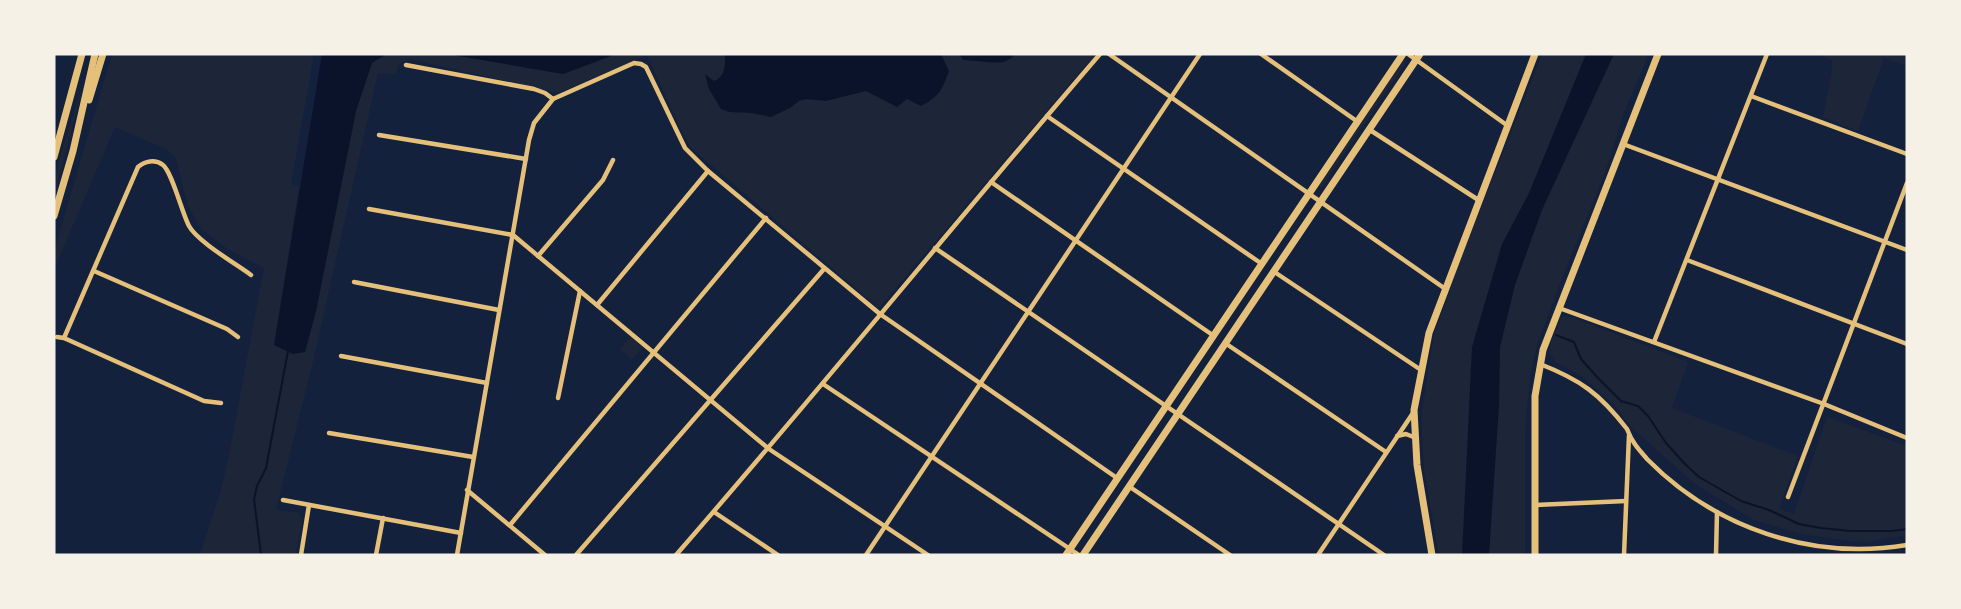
<svg xmlns="http://www.w3.org/2000/svg" width="1961" height="609" font-family="'PT Sans Narrow',sans-serif">
	<style>
		.green { fill: #1d2539 }
		.water { fill: #0b132b }
		.lines { fill: none; stroke-linecap: round; stroke-linejoin: round }
		.stream { stroke: #0b132b; stroke-width: 2 }
		.minor { stroke: #e5c07b; stroke-width: 4.5 }
		.secondary { stroke: #e5c07b; stroke-width: 7 }
	</style>
	<rect width="100%" height="100%" fill="#14213d"/>
	<g class="green">
		<path d="M112,54H314L291,184L299,186L274,345L305,352L316,311L356,111L372,63L387,54H447L563,74L610,56L611,54H1095L879,308L690,147L678,124L647,55L558,93L410,59L399,64L395,75L378,73L314,357L276,510L299,513L302,521L296,555H200L220,493L229,455L264,268L229,250L201,229L188,206L176,158L166,149L115,127L54,270V251Z"/>
		<path d="M1542,54H1649L1624,112L1606,170L1561,281L1537,344L1530,376L1525,430V555H1439L1424,470L1422,436V411L1434,335L1462,256Z"/>
		<path d="M1817,54H1907V66L1884,58L1858,131L1823,117L1832,72V60Z"/>
		<path d="M1401,60L1406,61L1405,64L1322,187L1318,185Z"/>
		<path d="M85,77L54,198V176Z"/>
		<path d="M1562,317H1571L1688,362L1672,408L1798,456L1779,509L1794,514L1827,417L1907,446V535L1868,542L1849,541L1801,534L1754,520L1695,484L1632,428L1614,405L1583,377L1555,362L1549,352L1551,341Z"/>
		<path d="M631,336L642,347L632,360L620,349Z"/>
	</g>
	<g class="water">
		<path d="M322,54H387L372,63L356,111L316,311L305,352L293,354L274,345Z"/>
		<path d="M447,54H611V56L563,74Z"/>
		<path d="M725,54H941L949,71C942,90 940,96 921,106L907,99L897,107L866,91L826,101L806,99L799,101L790,108L771,117L752,113L729,112L721,109L709,89L705,74L714,81C726,76 725,66 725,54Z"/>
		<path d="M959,54H1016C1012,57 1008,61 1003,62C998,64 971,60 963,60Z"/>
		<path d="M1586,54H1614L1542,210L1515,285L1500,347L1499,406L1489,555H1462L1472,347L1502,244L1529,193Z"/>
	</g>
	<g class="lines">
		<g class="stream">
			<path d="M1556,335L1574,342L1581,359L1598,378L1621,401L1638,406L1648,416L1666,443L1684,463L1699,477L1741,501L1769,510L1799,524L1821,528L1850,531H1892L1907,529"/>
			<path d="M261,555L254,499L257,486L266,468L288,351"/>
		</g>
		<g class="minor">
			<path d="M1109,54L1444,288"/>
			<path d="M1261,54L1358,122"/>
			<path d="M1408,54L1508,126"/>
			<path d="M406,65L534,89L545,93L553,99"/>
			<path d="M1751,96L1907,154"/>
			<path d="M1047,116L1262,264"/>
			<path d="M1370,130L1480,201"/>
			<path d="M379,135L526,159"/>
			<path d="M1623,144L1907,250"/>
			<path d="M991,182L1214,336"/>
			<path d="M369,209L513,235L769,449L928,555"/>
			<path d="M935,248L1384,555"/>
			<path d="M538,256L603,180L613,160"/>
			<path d="M1687,260L1907,344"/>
			<path d="M94,271L227,329L238,337"/>
			<path d="M1273,271L1421,370"/>
			<path d="M354,282L499,310"/>
			<path d="M597,305L708,171"/>
			<path d="M1559,308L1824,404L1907,438"/>
			<path d="M57,337L64,338L204,401L221,403"/>
			<path d="M64,338L138,167C145,161 155,159 163,165C172,172 182,213 189,226C197,241 236,264 251,275"/>
			<path d="M1654,342L1767,54"/>
			<path d="M1225,343L1386,452"/>
			<path d="M341,356L487,383"/>
			<path d="M1540,364C1581,380 1600,394 1627,429C1629,433 1630,437 1633,441C1636,447 1643,454 1647,459C1715,528 1812,561 1907,545"/>
			<path d="M823,384L1079,555"/>
			<path d="M558,398L580,291"/>
			<path d="M329,433L473,457"/>
			<path d="M1397,436L1406,434L1416,438"/>
			<path d="M1130,487L1230,555"/>
			<path d="M467,490L545,555"/>
			<path d="M1788,497L1907,183"/>
			<path d="M283,500L461,533"/>
			<path d="M1535,505L1626,501"/>
			<path d="M714,512L778,555"/>
			<path d="M510,525L766,218"/>
			<path d="M301,555L309,505"/>
			<path d="M376,555L383,518"/>
			<path d="M457,555L529,140L534,123L553,99L634,63L641,64L646,67L685,148L708,171L880,314L1117,478"/>
			<path d="M576,555L824,269"/>
			<path d="M676,555C820,390 957,220 1100,54"/>
			<path d="M866,555L1200,54"/>
			<path d="M1318,555L1413,413"/>
			<path d="M1624,555L1629,435"/>
			<path d="M1716,555L1717,512"/>
		</g>
		<g class="secondary">
			<path d="M89,100L103,54"/>
			<path d="M54,157L82,54"/>
			<path d="M54,216L73,151L95,54"/>
			<path d="M1066,555L1403,54"/>
			<path d="M1083,555L1420,54"/>
			<path d="M1432,555L1417,465L1414,410L1429,333L1535,54"/>
			<path d="M1535,555V396L1543,350L1658,54"/>
		</g>
	</g>
	<rect width="1961" height="609" fill="none" stroke="#f6f1e7" stroke-width="111"/>
</svg>
